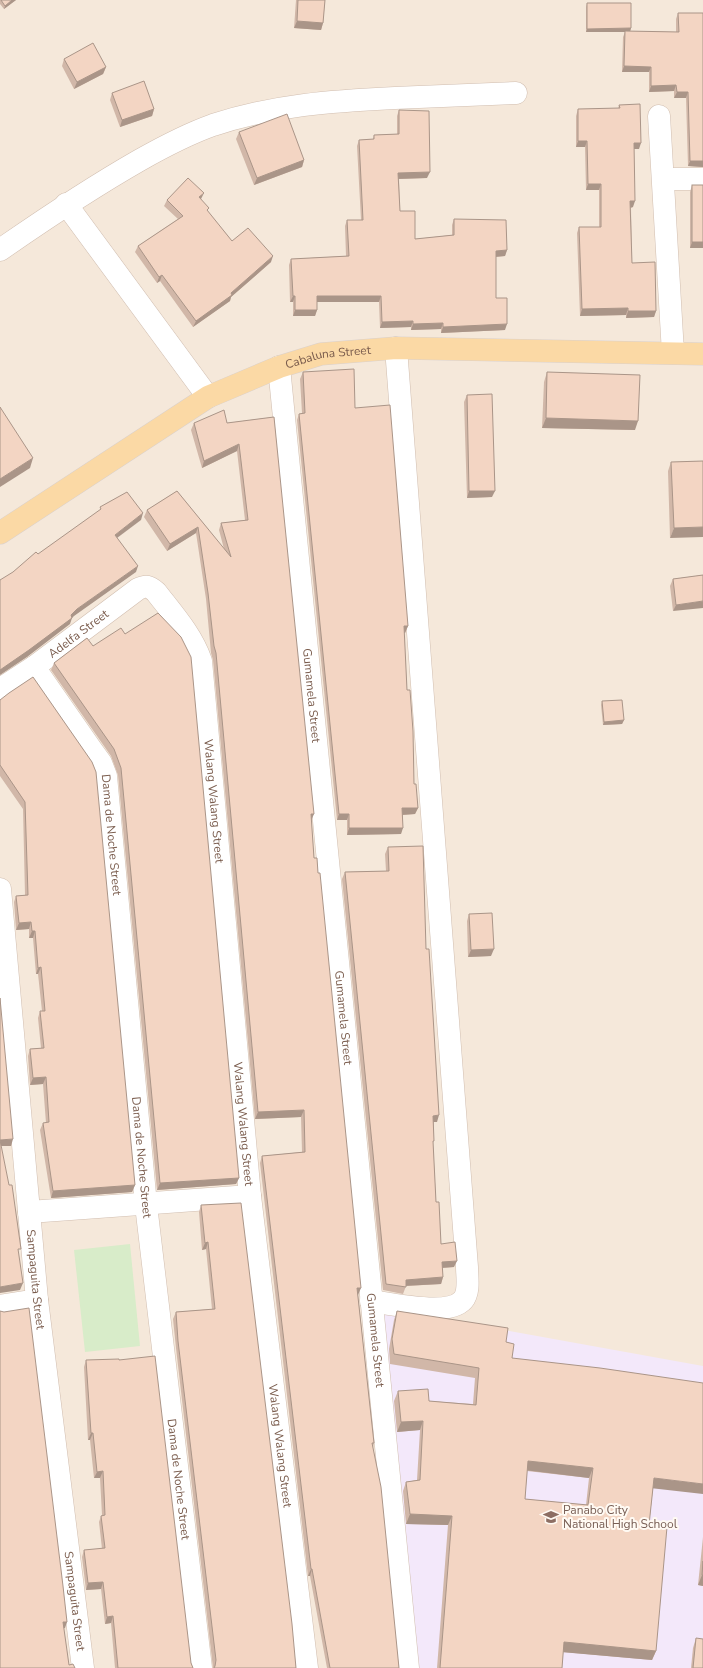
<svg xmlns="http://www.w3.org/2000/svg" width="703" height="1668" font-family="'Nunito Sans',sans-serif">
	<style>
		.residential { fill: #f5e8da }
		.education { fill: #f3e8fa }
		.green { fill: #d8ecc9 }
		.lines { fill: none; stroke-linecap: round; stroke-linejoin: round }
		.minor-casing { stroke: #d1beb0; stroke-width: 23 }
		.major-casing { stroke: #dad1cd; stroke-width: 23 }
		.minor { stroke: #fff; stroke-width: 22 }
		.major { stroke: #fbd9a5; stroke-width: 22 }
		.wall { fill: #d1b7a8; fill-rule: evenodd }
		.shaded-wall { fill: #aa9588 }
		.building { fill: #f3d5c3; stroke: #aa9588; fill-rule: evenodd }
		.labels { text-anchor: middle; dominant-baseline: central; stroke-width: 4; stroke-linejoin: round; paint-order: stroke }
		.street-label { font-size: 12px; fill: #7a5c4d; stroke: #fffaf3 }
		.education-label { font-size: 12px; fill: #785e54; stroke: #fffaf3; text-anchor: start }
	</style>
	<rect width="100%" height="100%" fill="#fdf6ec"/>
	<rect class="residential" x="0" y="0" width="703" height="1668"/>
	<path class="education" d="M377,1307L703,1366V1668H415Z"/>
	<path class="green" d="M130,1244L140,1346L85,1352L74,1250Z"/>
	<g class="lines">
		<g class="minor-casing">
			<g id="minor">
				<path d="M659,116L673,353"/>
				<path d="M664,179H703"/>
				<path d="M66,204L208,397"/>
				<path d="M0,250C46,218 91,188 140,160C163,147 188,134 213,125C274,105 332,101 395,98C435,96 475,95 516,93"/>
				<path id="s1" d="M279,367L408,1668"/>
				<path id="s2" d="M34,667L91,749L101,763L106,776L146,1205L201,1668"/>
				<path id="s3" d="M0,689L34,667L138,589C146,585 149,586 156,592C173,614 192,635 201,661L250,1196L307,1668"/>
				<path id="s4" d="M0,889L37,1300L83,1668"/>
				<path d="M29,1212L250,1196"/>
				<path d="M371,1301C391,1304 448,1317 463,1300C470,1292 467,1276 467,1267L396,348"/>
				<path d="M0,1306L37,1300"/>
			</g>
		</g>
		<g class="major-casing">
			<g id="major">
				<path id="s5" d="M0,533L208,397L279,367L321,354L396,348L703,354"/>
			</g>
		</g>
		<use href="#minor" class="minor"/>
		<use href="#major" class="major"/>
	</g>
	<g class="wall">
		<path d="M0,0H16L4,9L0,4Z"/>
		<path d="M296,0H325L323,23L321,30L294,28Z"/>
		<path d="M587,3L631,28L630,31L676,32V19L678,13H703V167L688,166L686,98H674V91L649,92V72H622L623,37L625,32H586V7Z"/>
		<path d="M64,59L106,67L103,74L74,89L62,66Z"/>
		<path d="M112,93L154,109L152,116L120,127L110,100Z"/>
		<path d="M619,105L639,149H634L633,207L631,208L632,263L656,311L654,317L626,318V315L580,316L577,233L579,227H599V190H586L585,147H576V116L578,109H618Z"/>
		<path d="M399,110L427,178L399,179L400,211L415,239L452,235V225L454,219L507,250L505,256L496,257V298L505,330L441,333V329L411,330V327L380,328L379,302H317V310L315,316H293V302H290L289,265L291,259L346,256L345,226L347,220H361L357,146L359,140L373,139L374,135L397,134V116Z"/>
		<path d="M239,132L304,160L302,167L254,185L236,139Z"/>
		<path d="M692,185H703V248H690V192Z"/>
		<path d="M201,199L208,212L232,241L271,262L231,297L230,301L193,327L160,281L157,283L135,252L138,246L178,219L164,206L167,200Z"/>
		<path d="M303,372L355,408L408,626L405,633H404L407,690L414,784L418,808L415,814L403,815L401,834L347,835V820H337L297,420L299,414L302,413L300,379Z"/>
		<path d="M547,372L635,430L542,428L544,382Z"/>
		<path d="M467,395L492,497L467,498L464,402Z"/>
		<path d="M274,417L311,821L314,858L318,873L358,1295L374,1443L373,1448L399,1668H327L310,1576H308L260,1163L262,1156L302,1152L301,1117L255,1119L213,660L211,653L206,599L196,533L167,551L144,517L147,510L177,491L224,549L219,530L221,523L245,520L237,451L202,468L191,430L194,423H227Z"/>
		<path d="M703,461L670,538L668,471L671,462Z"/>
		<path d="M703,575L673,611L670,586L673,579Z"/>
		<path d="M87,638L239,1178L236,1184L157,1190L118,775L111,756L51,670L54,663Z"/>
		<path d="M0,700L135,1185L132,1192L51,1198L40,1130L43,1123H46L43,1084L30,1085L28,1056L30,1049L41,1048L38,1018L40,1011H42L38,974H36L33,938H29V929L16,930L14,902L16,896L25,895L23,809L0,776Z"/>
		<path d="M602,701L624,720L622,724L603,725L601,705Z"/>
		<path d="M388,847L426,949L437,1122H434L433,1144L436,1202L441,1244L454,1267L442,1268L443,1277L441,1284L406,1286L403,1294L383,1290L342,879L345,872L386,871L385,854Z"/>
		<path d="M469,914L491,956L468,957L467,921Z"/>
		<path d="M201,1205L296,1668H213L176,1348L173,1319L176,1312L212,1309L206,1249L202,1250L199,1212Z"/>
		<path d="M397,1311L506,1342L512,1358L653,1488L649,1525L656,1651L652,1660L563,1652L562,1668H437L448,1525L406,1524L403,1491L406,1482L417,1480L420,1430L397,1432L394,1401L398,1391L429,1401L473,1404L475,1378L390,1364L389,1349L394,1320ZM527,1471L589,1478L586,1505L525,1499Z"/>
		<path d="M86,1360L191,1663L193,1668H115L111,1623L105,1624L101,1589L86,1590L82,1557L84,1550L102,1549L99,1522L101,1516L102,1515L100,1478H94L90,1440H88L84,1367Z"/>
		<path d="M703,1537V1586L698,1585Z"/>
		<path d="M696,1638L703,1668H691L693,1648Z"/>
	</g>
	<g class="shaded-wall">
		<path d="M12,0H16L4,9L5,6Z"/>
		<path d="M297,21L323,23L321,30L294,28Z"/>
		<path d="M631,28L630,32H586L587,29Z"/>
		<path d="M624,66L651,67L649,72H622Z"/>
		<path d="M106,67L103,74L74,89L77,82Z"/>
		<path d="M676,85L674,91L649,92L651,86Z"/>
		<path d="M677,92H688L686,98H674Z"/>
		<path d="M154,109L152,116L120,127L122,120Z"/>
		<path d="M578,141H587L585,147H576Z"/>
		<path d="M634,143H641L639,149H632Z"/>
		<path d="M304,160L302,167L254,185L257,178Z"/>
		<path d="M690,161H703V167L688,166Z"/>
		<path d="M430,172L427,178L396,179L398,173Z"/>
		<path d="M588,184H601L599,190H586Z"/>
		<path d="M204,193L201,199L197,203L199,197Z"/>
		<path d="M630,201H635L633,207L628,208Z"/>
		<path d="M692,242H703V248H690Z"/>
		<path d="M507,250L505,256L493,257L496,251Z"/>
		<path d="M273,256L271,262L231,297L230,301L193,327L196,321L231,293Z"/>
		<path d="M162,275L160,281L157,283L159,277Z"/>
		<path d="M293,296H295L293,302H290Z"/>
		<path d="M317,296H381L379,302H315Z"/>
		<path d="M628,308L626,315L580,316L582,309Z"/>
		<path d="M295,310H317L315,316H293Z"/>
		<path d="M628,311H656L654,317L626,318Z"/>
		<path d="M413,321L411,327L380,328L382,322Z"/>
		<path d="M443,323L441,329L411,330L413,324Z"/>
		<path d="M507,324L505,330L441,333L443,327Z"/>
		<path d="M546,418L638,421L635,430L542,428Z"/>
		<path d="M239,444L237,451L202,468L204,461Z"/>
		<path d="M33,458L30,468L0,487V479Z"/>
		<path d="M469,491H495L492,497L467,498Z"/>
		<path d="M143,513L141,520L113,541L115,535Z"/>
		<path d="M198,527L196,533L167,551L170,544Z"/>
		<path d="M703,527V537L670,538L674,528Z"/>
		<path d="M138,566L136,572L74,616L71,619L72,618L70,624L27,657L0,675V670L71,615L77,609Z"/>
		<path d="M703,601V608L673,611L676,605Z"/>
		<path d="M404,626H408L405,633H401Z"/>
		<path d="M624,720L622,724L603,725L604,722Z"/>
		<path d="M402,808H418L415,814L400,815Z"/>
		<path d="M311,814H314L311,821Z"/>
		<path d="M339,814H349L347,820H337Z"/>
		<path d="M349,828H403L401,834L347,835Z"/>
		<path d="M31,922L29,929L16,930L19,923Z"/>
		<path d="M32,931H35L33,938H29Z"/>
		<path d="M494,949L491,956L468,957L471,950Z"/>
		<path d="M41,967L38,974H36L38,968Z"/>
		<path d="M46,1077L43,1084L30,1085L33,1078Z"/>
		<path d="M304,1110L301,1117L255,1119L258,1112Z"/>
		<path d="M439,1115L437,1122H431L433,1116Z"/>
		<path d="M13,1139L11,1146H0V1140Z"/>
		<path d="M239,1178L236,1184L157,1190L160,1183Z"/>
		<path d="M135,1185L132,1192L51,1198L53,1191Z"/>
		<path d="M208,1242L206,1249L202,1250L205,1243Z"/>
		<path d="M457,1261L454,1267L440,1268L442,1262Z"/>
		<path d="M443,1277L441,1284L403,1286L406,1280Z"/>
		<path d="M23,1283L20,1290L0,1293V1287Z"/>
		<path d="M357,1288H361L358,1295H355Z"/>
		<path d="M423,1421L420,1430L397,1432L401,1422Z"/>
		<path d="M91,1433H93L90,1440H88Z"/>
		<path d="M528,1461L593,1468L589,1478L524,1470Z"/>
		<path d="M103,1471L100,1478H94L97,1472Z"/>
		<path d="M654,1478L703,1484V1494L650,1488Z"/>
		<path d="M410,1514L452,1516L448,1525L406,1524Z"/>
		<path d="M311,1569H312L310,1576H308Z"/>
		<path d="M702,1575H703V1586L698,1585Z"/>
		<path d="M103,1582L101,1589L86,1590L88,1583Z"/>
		<path d="M113,1616L111,1623L105,1624L107,1617Z"/>
		<path d="M63,1622H67L65,1628L60,1629Z"/>
		<path d="M564,1642L656,1651L652,1660L561,1652Z"/>
	</g>
	<g class="building">
		<path d="M1,0H12L5,6Z"/>
		<path d="M298,0H325L323,23L297,21Z"/>
		<path d="M587,3H631V28L587,29Z"/>
		<path d="M678,13H703V161H690L688,92H677L676,85L651,86V67L624,66L625,31L679,32Z"/>
		<path d="M93,43L106,67L77,82L64,59Z"/>
		<path d="M144,81L154,109L122,120L112,93Z"/>
		<path d="M640,104L641,143H634L635,201H630L632,263L655,262L656,311H628V308L582,309L579,227H601V184H588L587,141H578V109L620,108L619,105Z"/>
		<path d="M399,110L429,111L430,172L398,173L400,211H415V239L454,235V219L506,220L507,250L496,251V298H507V324L443,327V323L413,324V321L382,322L381,296H317V310H295V296H293L291,259L349,256L347,220H363L359,140L374,139V135L399,134Z"/>
		<path d="M287,114L304,160L257,178L239,132Z"/>
		<path d="M188,178L204,193L199,197L209,208L207,210L232,241L248,228L273,256L231,293L232,295L196,321L162,275L159,277L138,246L183,216L167,200Z"/>
		<rect x="692" y="185" width="11" height="57"/>
		<path d="M354,369L355,408L390,405L408,626H404L407,690H410L413,731L414,784H416L418,808H402L403,828H349V814H339L299,414L305,413L303,372Z"/>
		<path d="M547,372L640,375L638,421L546,418Z"/>
		<path d="M492,394L495,491H469L467,395Z"/>
		<path d="M0,407L33,458L0,479Z"/>
		<path d="M224,410L227,423L274,417L314,814H311L314,858H317L318,873H320L361,1288H357L374,1443H372L381,1487L399,1668H330L312,1569H311L262,1156L305,1152L304,1110L258,1112L216,653L214,646L208,593L198,527L170,544L147,510L177,491L231,557L221,523L248,520L239,444L204,461L194,423Z"/>
		<path d="M703,461V527L674,528L671,462Z"/>
		<path d="M127,492L143,513L115,535L138,566L77,609L71,615L72,618L29,650L0,670V580L13,572L36,552L38,554L101,509L100,507Z"/>
		<path d="M703,575V601L676,605L673,579Z"/>
		<path d="M158,613L181,637L191,657L239,1178L160,1183L121,768L114,749L54,663L87,638L93,646L121,628L125,634Z"/>
		<path d="M33,677L92,762L96,772L135,1185L53,1191L43,1123L49,1122L46,1077L33,1078L30,1049L44,1048L40,1011H45L41,967L38,968L35,931H32L31,922L19,923L16,896L28,895L25,802L0,765V700L9,693Z"/>
		<path d="M622,700L624,720L604,722L602,701Z"/>
		<path d="M423,846L426,949H429L439,1115L433,1116L434,1141H433L436,1202H439L441,1244L455,1242L457,1261L442,1262L443,1277L406,1280V1287L386,1284L345,872L389,871L388,847Z"/>
		<path d="M492,913L494,949L471,950L469,914Z"/>
		<path d="M0,998L13,1139L0,1140L9,1185H12L21,1249H18L23,1283L0,1287Z"/>
		<path d="M241,1203L292,1624L296,1668H214L215,1666L216,1660L178,1341L176,1312L215,1309L208,1242L205,1243L201,1205Z"/>
		<path d="M29,1308L63,1586L67,1622H63L69,1665L73,1664L75,1668H0V1311L4,1312Z"/>
		<path d="M397,1311L508,1328L506,1342L514,1344L512,1358L600,1368L703,1383V1484L654,1478L649,1525L667,1527L656,1651L564,1642L562,1668H440L452,1516L410,1514L406,1482L420,1480L423,1421L401,1422L398,1391L428,1389L429,1401L476,1405L479,1368L394,1354L392,1339ZM528,1461L593,1468L588,1505L525,1499Z"/>
		<path d="M155,1356L191,1663L193,1668H118L113,1616L107,1617L103,1582L88,1583L84,1550L105,1548L101,1516L105,1515L103,1471L97,1472L93,1433H91L86,1360L119,1359V1360Z"/>
		<path d="M703,1561V1575H702Z"/>
		<path d="M696,1638L703,1639V1668H693Z"/>
	</g>
	<defs>
		<g id="school-bare" transform="scale(1.2)"><path d="M0-5L7-2L0 1L-7-2ZM-4 1L0 2.5L4 1V4Q0 6-4 4Z" fill="#8d6e63" stroke="#fffaf3" stroke-width="2.5" paint-order="stroke"/></g>
	</defs>
	<g fill-rule="evenodd">
		<use href="#school-bare" x="551" y="1517"/>
	</g>
	<g class="labels">
		<g class="street-label">
			<text stroke="none"><textPath href="#s5" startOffset="376">Cabaluna Street</textPath></text>
			<text stroke="none"><textPath href="#s3" startOffset="96">Adelfa Street</textPath></text>
			<text stroke="none"><textPath href="#s1" startOffset="330">Gumamela Street</textPath></text>
			<text stroke="none"><textPath href="#s3" startOffset="414">Walang Walang Street</textPath></text>
			<text stroke="none"><textPath href="#s2" startOffset="190">Dama de Noche Street</textPath></text>
			<text stroke="none"><textPath href="#s1" startOffset="654">Gumamela Street</textPath></text>
			<text stroke="none"><textPath href="#s3" startOffset="738">Walang Walang Street</textPath></text>
			<text stroke="none"><textPath href="#s2" startOffset="514">Dama de Noche Street</textPath></text>
			<text stroke="none"><textPath href="#s4" startOffset="392">Sampaguita Street</textPath></text>
			<text stroke="none"><textPath href="#s1" startOffset="978">Gumamela Street</textPath></text>
			<text stroke="none"><textPath href="#s3" startOffset="1062">Walang Walang Street</textPath></text>
			<text stroke="none"><textPath href="#s2" startOffset="838">Dama de Noche Street</textPath></text>
			<text stroke="none"><textPath href="#s4" startOffset="716">Sampaguita Street</textPath></text>
		</g>
		<g class="education-label">
			<text x="563" y="1510">Panabo City<tspan x="563" dy="14">National High School</tspan></text>
		</g>
	</g>
</svg>
